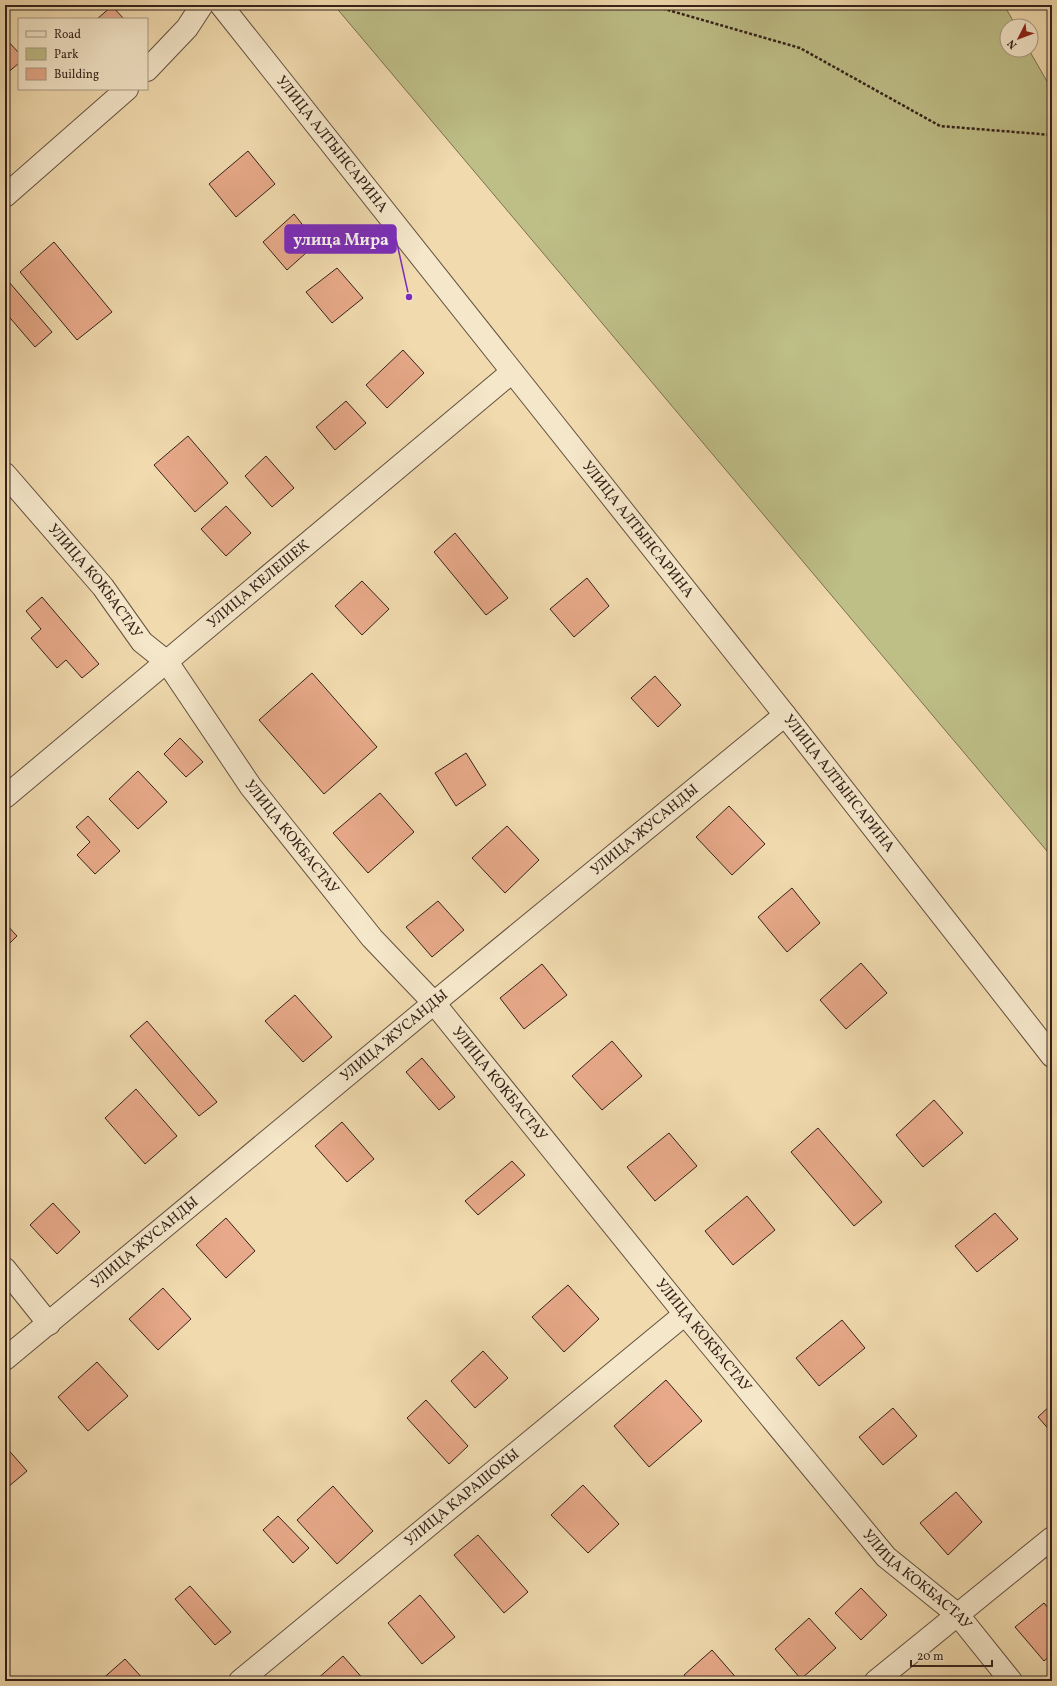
<svg xmlns="http://www.w3.org/2000/svg" width="1057" height="1686" font-family="Vollkorn,serif">
	<style>
		.green { fill: #bebe87; stroke: #7a7051 }
		.building { fill: #e7a989; stroke: #35221b }
		.lines { fill: none; stroke-linecap: round; stroke-linejoin: round }
		.minor-casing { stroke: #645040; stroke-width: 24 }
		.path { stroke: #35221b; stroke-width: 2.5; stroke-dasharray: 3 2; stroke-linecap: butt }
		.minor { stroke: #f5e7ca; stroke-width: 22 }
		.labels { text-anchor: middle; dominant-baseline: central; stroke-width: 3.5; stroke-linejoin: round; paint-order: stroke }
		.street-label { font-size: 15px; fill: #35221b; stroke: #f5e7ca }
		.leader { fill: none; stroke: #7b2cbf; stroke-width: 1.5 }
		.callout-dot { fill: #7b2cbf; stroke: #f5e7ca; stroke-width: 1.5 }
		.callout { fill: #7b2cbf; stroke: #7b2cbf; stroke-width: 1.5 }
		.callout-label { font-size: 16px; text-anchor: middle; font-weight: bold; fill: #fff }
	</style>
	<rect width="100%" height="100%" fill="#f0daae"/>
	<filter id="stains"><feTurbulence type="fractalNoise" baseFrequency=".005" numOctaves="4"/><feColorMatrix values="0 0 0 0 .2 0 0 0 0 .09 0 0 0 0 .02 0 0 0 .5 -.17"/></filter>
	<radialGradient id="worn" r=".72"><stop offset=".6" stop-color="#630" stop-opacity="0"/><stop offset="1" stop-color="#630" stop-opacity=".3"/></radialGradient>
	<path class="green" d="M334,5H1004L1016,26H1007V50H1029L1052,90V857Z"/>
	<g class="building">
		<path d="M112,6L124,19H97Z"/>
		<path d="M5,38L19,53V63L5,75Z"/>
		<path d="M248,151L275,184L236,217L209,184Z"/>
		<path d="M294,214L317,243L287,270L263,242Z"/>
		<path d="M54,242L112,312L77,340L20,272Z"/>
		<path d="M337,268L363,298L332,323L306,292Z"/>
		<path d="M9,282L52,332L35,347L5,312V286Z"/>
		<path d="M403,350L424,373L387,408L366,385Z"/>
		<path d="M346,401L366,423L335,450L316,427Z"/>
		<path d="M188,436L228,483L195,512L154,465Z"/>
		<path d="M266,456L294,488L272,507L245,476Z"/>
		<path d="M226,506L251,533L226,556L201,529Z"/>
		<path d="M455,533L508,598L486,615L434,552Z"/>
		<path d="M587,578L609,606L574,637L550,609Z"/>
		<path d="M362,581L389,609L362,635L335,606Z"/>
		<path d="M42,597L99,664L82,678L66,660L57,668L31,638L41,629L26,611Z"/>
		<path d="M312,673L377,747L324,794L259,720Z"/>
		<path d="M655,676L681,705L658,727L631,698Z"/>
		<path d="M180,738L203,762L186,777L164,754Z"/>
		<path d="M466,753L486,785L456,806L435,773Z"/>
		<path d="M138,771L167,802L138,829L109,799Z"/>
		<path d="M380,793L414,832L368,873L333,833Z"/>
		<path d="M729,806L765,844L732,875L696,837Z"/>
		<path d="M88,816L120,851L95,874L77,855L90,842L76,827Z"/>
		<path d="M507,826L539,860L505,893L472,858Z"/>
		<path d="M792,888L820,923L787,952L758,917Z"/>
		<path d="M438,901L464,930L432,957L406,927Z"/>
		<path d="M5,923L17,936L5,948Z"/>
		<path d="M861,963L887,993L846,1029L820,1000Z"/>
		<path d="M542,964L567,995L524,1029L500,998Z"/>
		<path d="M295,995L332,1037L303,1062L265,1021Z"/>
		<path d="M147,1021L217,1102L199,1116L130,1036Z"/>
		<path d="M612,1041L642,1076L602,1110L572,1076Z"/>
		<path d="M422,1058L455,1097L439,1110L406,1072Z"/>
		<path d="M136,1089L177,1136L145,1164L105,1118Z"/>
		<path d="M934,1100L963,1133L923,1167L896,1135Z"/>
		<path d="M342,1122L374,1159L347,1182L315,1146Z"/>
		<path d="M818,1128L882,1202L854,1226L791,1152Z"/>
		<path d="M669,1133L697,1166L655,1201L627,1167Z"/>
		<path d="M512,1161L525,1175L478,1215L465,1201Z"/>
		<path d="M747,1196L775,1230L733,1265L705,1231Z"/>
		<path d="M53,1203L80,1232L57,1254L30,1225Z"/>
		<path d="M995,1213L1018,1239L977,1272L955,1246Z"/>
		<path d="M226,1218L255,1251L226,1278L196,1245Z"/>
		<path d="M568,1285L599,1319L564,1352L532,1317Z"/>
		<path d="M163,1288L191,1319L158,1350L129,1319Z"/>
		<path d="M842,1320L865,1348L819,1386L796,1358Z"/>
		<path d="M483,1351L508,1378L475,1408L451,1381Z"/>
		<path d="M97,1362L128,1396L88,1431L58,1397Z"/>
		<path d="M666,1380L702,1421L649,1467L614,1426Z"/>
		<path d="M426,1400L468,1446L449,1464L407,1418Z"/>
		<path d="M1052,1404V1433L1038,1417Z"/>
		<path d="M893,1408L917,1436L883,1465L859,1437Z"/>
		<path d="M5,1446L27,1471L8,1487L5,1484Z"/>
		<path d="M583,1485L619,1524L588,1553L551,1515Z"/>
		<path d="M333,1486L373,1531L337,1564L297,1520Z"/>
		<path d="M956,1492L982,1522L948,1555L920,1523Z"/>
		<path d="M278,1516L309,1548L293,1563L263,1530Z"/>
		<path d="M478,1535L528,1592L504,1613L454,1555Z"/>
		<path d="M190,1586L231,1632L215,1645L175,1599Z"/>
		<path d="M861,1588L887,1615L861,1640L835,1613Z"/>
		<path d="M420,1595L455,1637L422,1664L388,1623Z"/>
		<path d="M1044,1603L1052,1613V1654L1044,1661L1015,1627Z"/>
		<path d="M809,1618L836,1648L801,1679L775,1649Z"/>
		<path d="M712,1650L739,1681H690L684,1675Z"/>
		<path d="M343,1656L365,1681H315Z"/>
		<path d="M125,1659L145,1681H100Z"/>
	</g>
	<g class="lines">
		<g class="minor-casing">
			<g id="minor">
				<path id="s1" d="M221,5L785,715L1052,1056"/>
				<path d="M147,70L187,28L202,5"/>
				<path d="M5,196L127,89"/>
				<path id="s2" d="M5,474L103,587L142,642L167,662L251,787L372,938L434,1003L685,1314L886,1557L958,1615L1011,1681"/>
				<path id="s3" d="M5,797L512,372"/>
				<path d="M5,1269L49,1324"/>
				<path id="s4" d="M5,1359L434,1003L785,715"/>
				<path id="s5" d="M240,1681L685,1314"/>
				<path d="M876,1681L1052,1538"/>
			</g>
		</g>
		<path class="path" d="M643,5L654,6L800,48L940,126L1052,135"/>
		<use href="#minor" class="minor"/>
	</g>
	<g class="labels">
		<g class="street-label">
			<text stroke="none"><textPath href="#s1" startOffset="178">УЛИЦА АЛТЫНСАРИНА</textPath></text>
			<text stroke="none"><textPath href="#s1" startOffset="670">УЛИЦА АЛТЫНСАРИНА</textPath></text>
			<text stroke="none"><textPath href="#s2" startOffset="140">УЛИЦА КОКБАСТАУ</textPath></text>
			<text stroke="none"><textPath href="#s3" startOffset="331">УЛИЦА КЕЛЕШЕК</textPath></text>
			<text stroke="none"><textPath href="#s1" startOffset="994">УЛИЦА АЛТЫНСАРИНА</textPath></text>
			<text stroke="none"><textPath href="#s4" startOffset="830">УЛИЦА ЖУСАНДЫ</textPath></text>
			<text stroke="none"><textPath href="#s2" startOffset="464">УЛИЦА КОКБАСТАУ</textPath></text>
			<text stroke="none"><textPath href="#s4" startOffset="506">УЛИЦА ЖУСАНДЫ</textPath></text>
			<text stroke="none"><textPath href="#s2" startOffset="787">УЛИЦА КОКБАСТАУ</textPath></text>
			<text stroke="none"><textPath href="#s4" startOffset="182">УЛИЦА ЖУСАНДЫ</textPath></text>
			<text stroke="none"><textPath href="#s2" startOffset="1111">УЛИЦА КОКБАСТАУ</textPath></text>
			<text stroke="none"><textPath href="#s5" startOffset="288">УЛИЦА КАРАШОКЫ</textPath></text>
			<text stroke="none"><textPath href="#s2" startOffset="1436">УЛИЦА КОКБАСТАУ</textPath></text>
		</g>
	</g>
	<path class="leader" d="M409 297L396 239"/>
	<circle class="callout-dot" cx="409" cy="297" r="4"/>
	<rect class="callout" x="285" y="225" width="111" height="28" rx="4"/>
	<g class="callout-label">
		<text x="341" y="245">улица Мира</text>
	</g>
	<rect width="1057" height="1686" fill="none" stroke="#f0daae" stroke-width="20"/>
	<rect x="6" y="6" width="1045" height="1674" fill="none" stroke="#35221b" stroke-width="2"/>
	<rect x="10" y="10" width="1037" height="1666" fill="none" stroke="#35221b"/>
	<rect x="18" y="18" width="130" height="72" fill="#f5e7ca" stroke="#a89884"/>
	<rect x="26" y="31" width="20" height="6" fill="#f5e7ca" stroke="#a89884"/>
	<text x="54" y="38" font-size="12" fill="#35221b">Road</text>
	<rect x="26" y="48" width="20" height="12" fill="#bebe87" stroke="#a89884"/>
	<text x="54" y="58" font-size="12" fill="#35221b">Park</text>
	<rect x="26" y="68" width="20" height="12" fill="#e7a989" stroke="#a89884"/>
	<text x="54" y="78" font-size="12" fill="#35221b">Building</text>
	<g transform="translate(1019 38) rotate(228)"><circle r="19" fill="#f5e7ca" stroke="#a89884"/>
	<path d="M0-3L7 15L0 10L-7 15Z" fill="#8f2418"/>
	<text y="-6" font-size="11" font-weight="bold" text-anchor="middle" fill="#35221b">N</text>
	</g>
	<path d="M911 1660v6h81v-6" fill="none" stroke="#35221b" stroke-width="2"/>
	<text x="917" y="1660" font-size="12" fill="#35221b" stroke="#f5e7ca" stroke-width="3" paint-order="stroke">20 m</text>
	<rect width="100%" height="100%" filter="url(#stains)"/>
	<rect width="100%" height="100%" fill="url(#worn)"/>
</svg>
